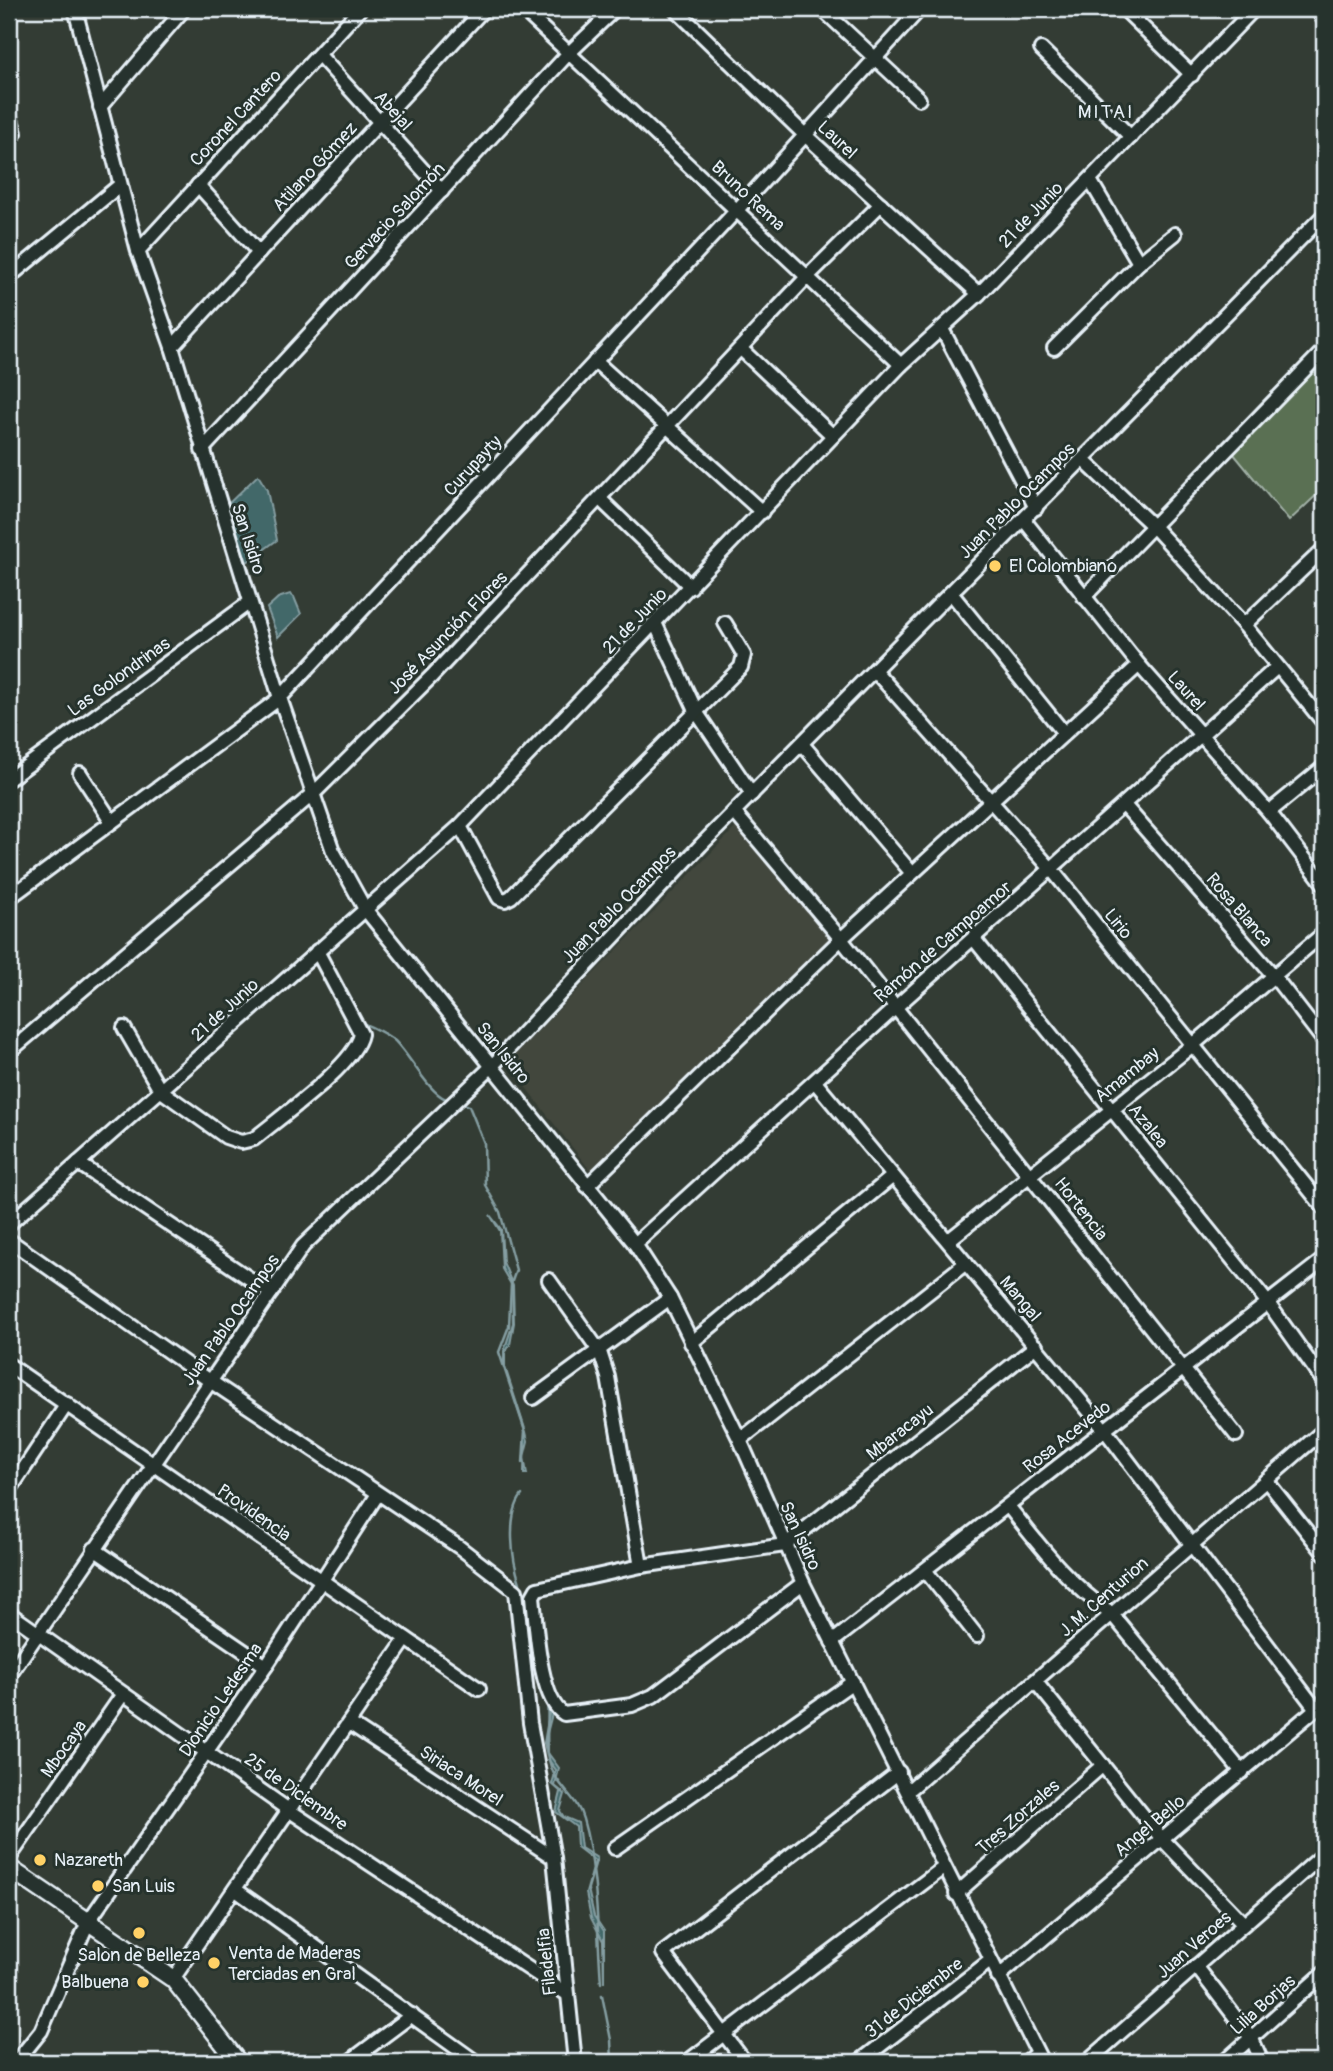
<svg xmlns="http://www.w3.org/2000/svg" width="1333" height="2071" font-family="Pangolin,sans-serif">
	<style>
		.built { fill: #43473d }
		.green { fill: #5a6f53; stroke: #a1b0a6; stroke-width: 2 }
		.water { fill: #436769; stroke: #859ea2; stroke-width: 2 }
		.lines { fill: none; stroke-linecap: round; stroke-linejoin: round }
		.stream { stroke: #859ea2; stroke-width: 2.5 }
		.minor-casing { stroke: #e8f1f8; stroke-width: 18 }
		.major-casing { stroke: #e8f1f8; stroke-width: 21 }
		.minor { stroke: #26332d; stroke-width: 12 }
		.major { stroke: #26332d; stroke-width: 16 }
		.poi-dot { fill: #ffd166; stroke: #26332d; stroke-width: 2.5 }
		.labels { text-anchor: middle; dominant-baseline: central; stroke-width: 6; stroke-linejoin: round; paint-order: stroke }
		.street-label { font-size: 18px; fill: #e8f1f8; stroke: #26332d }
		.poi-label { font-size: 18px; fill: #e8f1f8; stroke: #26332d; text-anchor: start }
		.neighbourhood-label { font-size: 19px; letter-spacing: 2px; fill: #e8f1f8; stroke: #26332d }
	</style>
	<rect width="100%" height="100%" fill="#333c34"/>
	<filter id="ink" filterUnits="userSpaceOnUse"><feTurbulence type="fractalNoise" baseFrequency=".0143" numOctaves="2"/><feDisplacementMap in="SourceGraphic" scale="14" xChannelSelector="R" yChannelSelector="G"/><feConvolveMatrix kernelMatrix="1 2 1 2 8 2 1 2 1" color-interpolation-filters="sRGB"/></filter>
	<g filter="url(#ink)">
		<path class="built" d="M737,826L839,947L593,1174L507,1063Z"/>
		<path class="green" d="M1322,362L1324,488L1289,521L1233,453Z"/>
		<g class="water">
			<path d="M258,475L267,490L277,540L247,562L226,506Z"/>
			<path d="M290,594L294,597L301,614L278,637L267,608L278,598Z"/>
			<path d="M490,1215L501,1229L503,1262L513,1286L514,1323L510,1345L505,1353V1367L526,1432L528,1441L524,1457L527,1474H524L525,1431L504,1366V1351L513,1323L512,1286L502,1269L500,1231Z"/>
			<path d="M524,1598L536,1626L532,1662L544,1683L553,1710L545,1741L548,1753L559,1768L555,1786L565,1794L560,1811L564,1817L578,1823L581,1848L597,1858L588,1889L594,1916L604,1931V1983L603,1941L591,1918L586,1893L595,1861L577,1847L576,1827L556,1812L561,1792L552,1784L556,1770L548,1759L544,1743L550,1708L540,1678L529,1662L534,1643L533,1621Z"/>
		</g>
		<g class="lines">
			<g class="stream">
				<path d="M365,1024C375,1029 387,1034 395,1041C410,1056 429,1093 446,1099"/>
				<path d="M463,1104L469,1106L484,1143L485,1185L500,1212L516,1270L511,1284L509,1326L499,1352L525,1431L523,1463"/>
				<path d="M520,1583C512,1560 506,1516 522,1495"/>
				<path d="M547,1701C550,1726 541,1755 557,1779C566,1793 578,1801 583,1819C598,1871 597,1930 601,1983"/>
				<path d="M602,1995L611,2040L612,2062"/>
			</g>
			<g class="minor-casing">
				<g id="minor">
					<path d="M75,9L138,251L172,347L280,698L333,851L365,909L635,1244L670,1298L740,1440L803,1583L1042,2062"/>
					<path d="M522,9L901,365"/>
					<path d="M675,9L805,135L979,294"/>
					<path d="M822,9L919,99"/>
					<path d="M1124,9L1192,75"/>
					<path d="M1317,9L1324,20"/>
					<path d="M1041,49L1131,137"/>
					<path d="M319,55L442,191"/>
					<path d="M100,107L184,9"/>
					<path d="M9,113L15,133"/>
					<path d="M1090,180L1139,263"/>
					<path d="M198,185L259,253"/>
					<path d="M138,251L360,9"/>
					<path d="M9,277L120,185"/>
					<path d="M942,329L1036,508"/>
					<path d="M172,347L484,9"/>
					<path d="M1054,348L1139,263L1175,234"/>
					<path d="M741,349L833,436"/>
					<path d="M595,361L762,512"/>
					<path d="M202,450L568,54L615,9"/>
					<path d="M1083,460L1153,526L1244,625L1324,723"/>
					<path d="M600,499L691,587"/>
					<path d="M1024,520L1139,665L1269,812L1324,884"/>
					<path d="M951,593L1064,733"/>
					<path d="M1084,597L1324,350"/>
					<path d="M656,625L697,713L752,794"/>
					<path d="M1244,625L1324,549"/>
					<path d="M1139,665L841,939L1236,1435"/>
					<path d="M875,671L1052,870L1324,1208"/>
					<path d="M802,744L911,872"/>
					<path d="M80,773L112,822"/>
					<path d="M9,779L250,602"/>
					<path d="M1124,805L1273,975L1324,1041"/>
					<path d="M1269,812L1324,767"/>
					<path d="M460,826L499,898L505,900L511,897L741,667L744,655L725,623"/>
					<path d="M9,898L280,698L737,210L920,9"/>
					<path d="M974,939L1268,1303L1324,1382"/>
					<path d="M124,1028L160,1090L226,1137L241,1142L254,1139C280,1117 355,1065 361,1034L317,951"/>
					<path d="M9,1052L313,794L432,676L808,276L881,204"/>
					<path d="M815,1082L1104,1429L1316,1709"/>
					<path d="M78,1163L271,1293"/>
					<path d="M587,1186L841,939L734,812"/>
					<path d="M9,1224L460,826L901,365L979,294L1254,9"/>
					<path d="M9,1240L210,1381L459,1547L516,1591L530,1723L554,1858L575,2062"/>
					<path d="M949,1240L1194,1044L1324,933"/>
					<path d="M635,1244L897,1006L1276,668"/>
					<path d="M549,1280L600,1352L608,1377L641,1566"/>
					<path d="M691,1343L893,1176"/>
					<path d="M9,1365L479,1689"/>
					<path d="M533,1398L670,1298"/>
					<path d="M740,1440L966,1263"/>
					<path d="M1266,1480L1324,1553"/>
					<path d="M9,1491L67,1404"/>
					<path d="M1008,1506C1040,1546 1068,1584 1111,1613L1242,1772"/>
					<path d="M94,1549L266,1666"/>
					<path d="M925,1570L977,1636"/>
					<path d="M803,1583L653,1696L632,1705L564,1714C539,1700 536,1623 533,1596L537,1589L641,1566L785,1545L1036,1346"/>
					<path d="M9,1613L290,1811L567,1994"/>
					<path d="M832,1642L1324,1259"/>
					<path d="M9,1676L303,1246L491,1067L701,845L1324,215"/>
					<path d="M1035,1681L1162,1839L1244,1924"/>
					<path d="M349,1723L554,1858"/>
					<path d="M908,1791L1324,1430"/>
					<path d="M615,1848L853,1682"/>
					<path d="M9,1858L123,1694"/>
					<path d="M236,1890L476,2062"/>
					<path d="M956,1894L1103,1765"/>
					<path d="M1196,1966L1252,2039L1262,2062"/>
					<path d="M998,1977L1324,1702"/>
					<path d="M173,1979L406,1639"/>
					<path d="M16,2062L41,2031L88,1922L266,1666L378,1494"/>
					<path d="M349,2062L412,2015"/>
					<path d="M687,2062L943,1868"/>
					<path d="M745,2062L663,1953L899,1772"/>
					<path d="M859,2062L990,1961"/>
					<path d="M1026,2062L1037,2053"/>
					<path d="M1087,2062L1324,1854"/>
					<path d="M1224,2062L1324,1973"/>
				</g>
			</g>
			<g class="major-casing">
				<path id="major" d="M9,1868L173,1979L238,2062"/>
			</g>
			<use href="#minor" class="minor"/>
			<use href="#major" class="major"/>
		</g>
	</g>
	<g class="poi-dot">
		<circle cx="995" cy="566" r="7"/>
		<circle cx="40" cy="1860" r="7"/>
		<circle cx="98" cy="1886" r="7"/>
		<circle cx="139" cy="1933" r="7"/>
		<circle cx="214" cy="1963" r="7"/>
		<circle cx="143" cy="1982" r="7"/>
	</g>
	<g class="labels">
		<g class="street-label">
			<text transform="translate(393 111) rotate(48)">Abejal</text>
			<text transform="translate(236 118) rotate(-47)">Coronel Cantero</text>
			<text transform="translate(837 140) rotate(43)">Laurel</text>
			<text transform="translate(315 167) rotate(-47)">Atilano Gómez</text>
			<text transform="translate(748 196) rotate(43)">Bruno Rema</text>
			<text transform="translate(1031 215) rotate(-46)">21 de Junio</text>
			<text transform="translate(395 216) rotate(-47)">Gervacio Salomón</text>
			<text transform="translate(473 466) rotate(-47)">Curupayty</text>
			<text transform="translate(1017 501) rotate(-45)">Juan Pablo Ocampos</text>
			<text transform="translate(248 539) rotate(72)">San Isidro</text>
			<text transform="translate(635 621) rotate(-46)">21 de Junio</text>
			<text transform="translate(448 633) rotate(-46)">José Asunción Flores</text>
			<text transform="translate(119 677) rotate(-36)">Las Golondrinas</text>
			<text transform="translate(1186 691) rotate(48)">Laurel</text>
			<text transform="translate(619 905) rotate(-46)">Juan Pablo Ocampos</text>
			<text transform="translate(1239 910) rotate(49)">Rosa Blanca</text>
			<text transform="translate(1118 924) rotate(51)">Lirio</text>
			<text transform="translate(943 942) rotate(-41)">Ramón de Campoamor</text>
			<text transform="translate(225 1010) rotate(-42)">21 de Junio</text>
			<text transform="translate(503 1053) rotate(51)">San Isidro</text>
			<text transform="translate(1127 1075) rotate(-39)">Amambay</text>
			<text transform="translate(1148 1126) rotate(51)">Azalea</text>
			<text transform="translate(1081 1209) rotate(52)">Hortencia</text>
			<text transform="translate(1020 1299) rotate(50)">Mangal</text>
			<text transform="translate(231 1320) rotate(-55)">Juan Pablo Ocampos</text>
			<text transform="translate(900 1432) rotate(-38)">Mbaracayu</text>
			<text transform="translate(1067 1437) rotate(-38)">Rosa Acevedo</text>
			<text transform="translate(254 1513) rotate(35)">Providencia</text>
			<text transform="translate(800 1536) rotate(65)">San Isidro</text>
			<text transform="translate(1104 1597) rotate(-41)">J. M. Centurion</text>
			<text transform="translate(221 1700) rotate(-56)">Dionicio Ledesma</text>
			<text transform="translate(64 1749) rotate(-55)">Mbocaya</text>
			<text transform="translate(461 1776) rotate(33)">Siriaca Morel</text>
			<text transform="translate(296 1792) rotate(35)">25 de Diciembre</text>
			<text transform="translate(1018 1817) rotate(-41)">Tres Zorzales</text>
			<text transform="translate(1150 1826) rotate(-40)">Angel Bello</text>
			<text transform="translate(1194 1945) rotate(-41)">Juan Veroes</text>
			<text transform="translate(547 1962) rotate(-96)">Filadelfia</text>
			<text transform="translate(914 1998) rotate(-38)">31 de Diciembre</text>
			<text transform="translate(1263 2005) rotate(-42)">Lilia Borjas</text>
		</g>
		<g class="poi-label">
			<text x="1009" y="566">El Colombiano</text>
			<text x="54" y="1860">Nazareth</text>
			<text x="112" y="1886">San Luis</text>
			<text x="228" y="1953">Venta de Maderas<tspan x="228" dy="21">Terciadas en Gral</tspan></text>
			<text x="139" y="1955" text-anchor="middle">Salon de Belleza</text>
			<text x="129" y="1982" text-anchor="end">Balbuena</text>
		</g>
		<g class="neighbourhood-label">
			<text x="1106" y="112">MITAI</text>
		</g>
	</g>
	<rect width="1333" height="2071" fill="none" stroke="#26332d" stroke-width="35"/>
	<rect x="18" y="18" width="1298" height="2036" fill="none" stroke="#e8f1f8" stroke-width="2.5" filter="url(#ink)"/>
</svg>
